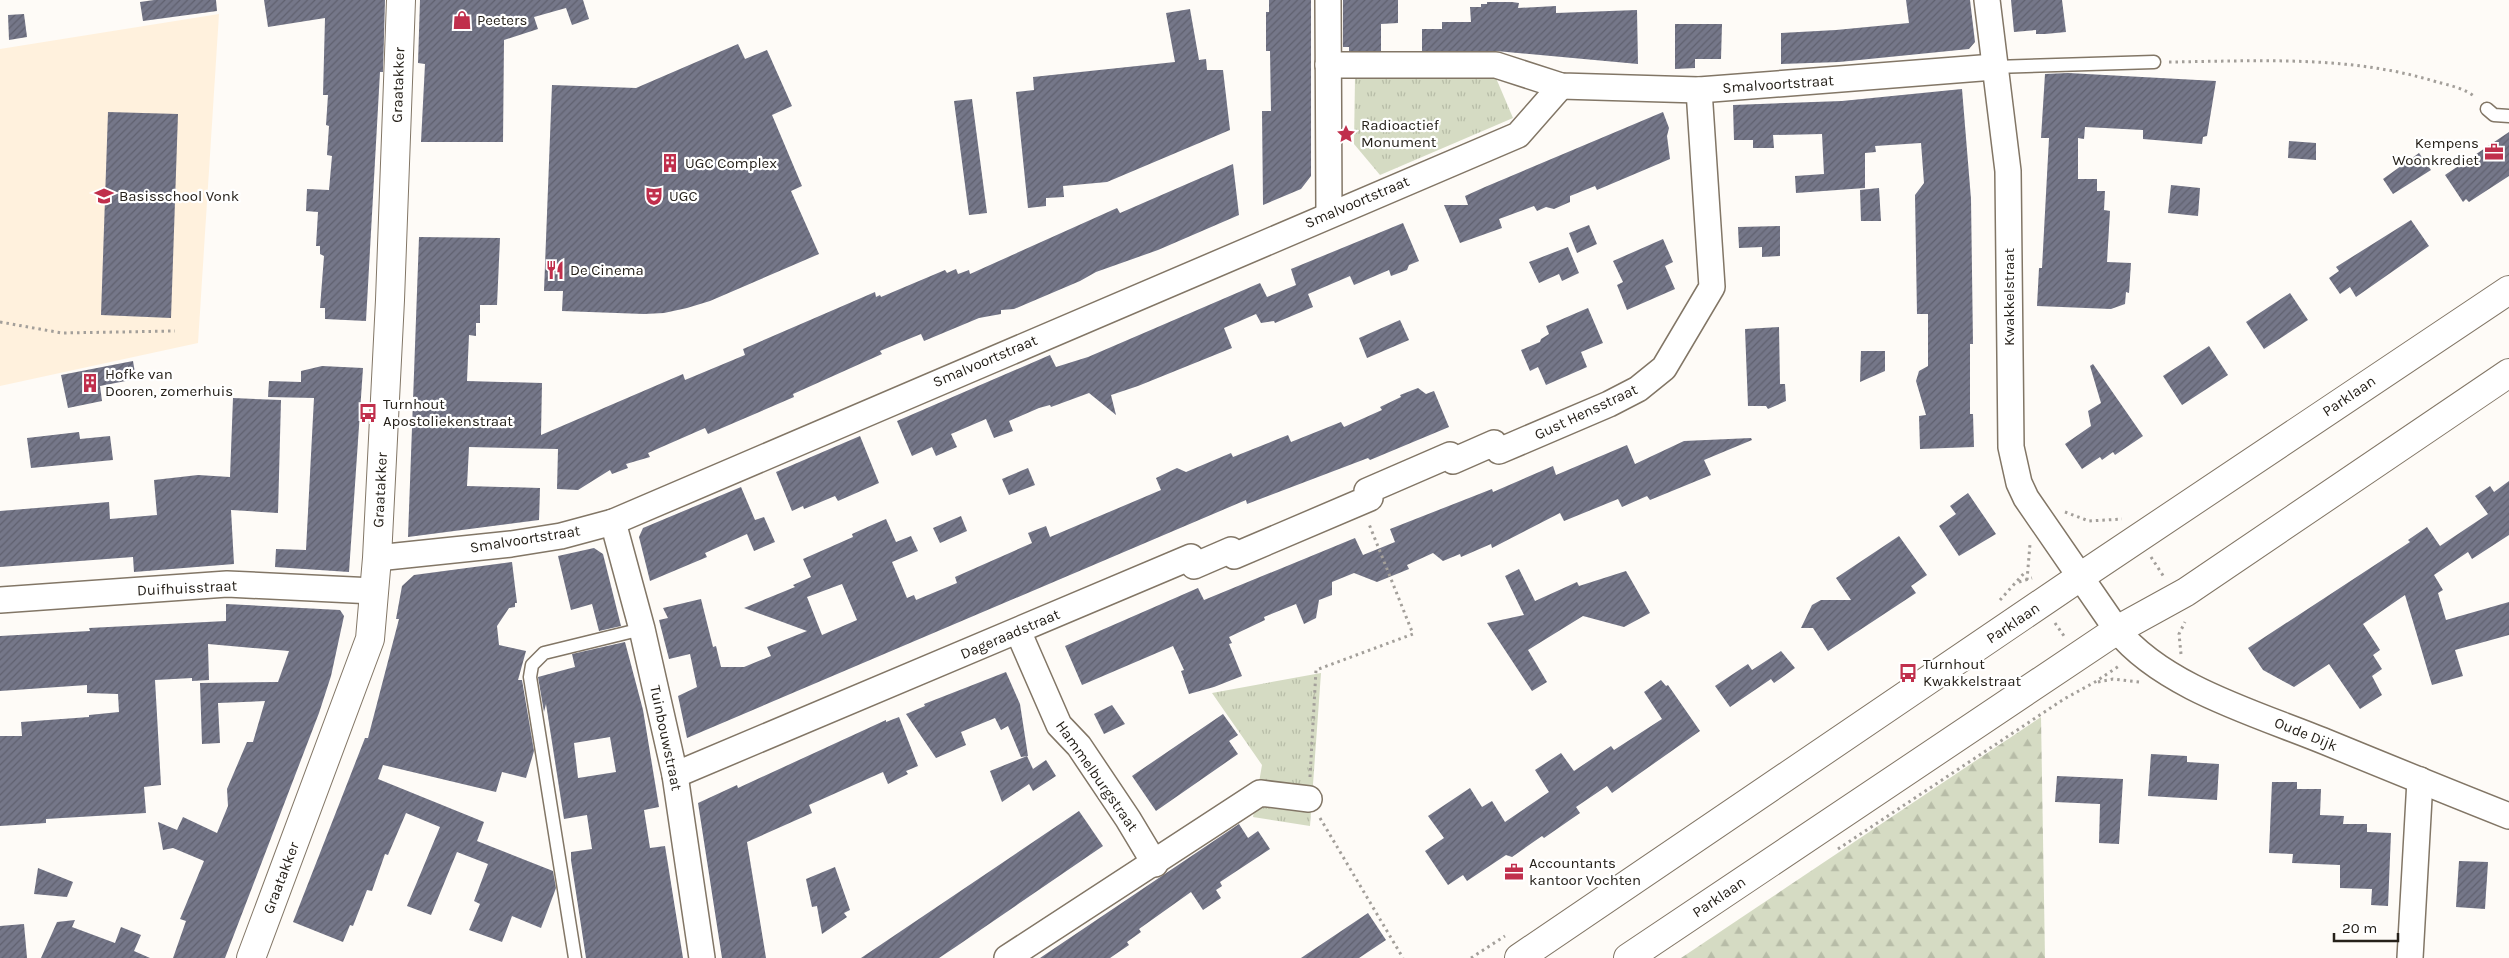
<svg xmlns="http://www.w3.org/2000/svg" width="2509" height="958" font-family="Karla,sans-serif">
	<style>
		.built { fill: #fff1dd }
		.forest { fill: url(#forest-firs) }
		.park { fill: url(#park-tufts) }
		.building { fill: url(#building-hatch); fill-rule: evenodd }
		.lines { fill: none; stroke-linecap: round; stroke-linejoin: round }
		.service-casing { stroke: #827666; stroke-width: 15 }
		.minor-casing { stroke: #827666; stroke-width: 28 }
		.tertiary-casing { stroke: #827666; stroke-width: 30 }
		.primary-casing { stroke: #827666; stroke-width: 30 }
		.path { stroke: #a39f9a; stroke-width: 3; stroke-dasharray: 2.5 4; stroke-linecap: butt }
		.service { stroke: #fff; stroke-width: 12 }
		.minor { stroke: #fff; stroke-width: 25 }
		.tertiary { stroke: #fff; stroke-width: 28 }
		.primary { stroke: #fff; stroke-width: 28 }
		.labels { text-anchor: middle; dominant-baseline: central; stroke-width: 4.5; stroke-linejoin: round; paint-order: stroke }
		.poi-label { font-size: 15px; fill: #26211a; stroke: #fff; text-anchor: start }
		.street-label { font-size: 15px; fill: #26211a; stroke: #fff }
	</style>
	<defs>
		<pattern id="forest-firs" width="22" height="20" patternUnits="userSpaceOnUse" patternTransform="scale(1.25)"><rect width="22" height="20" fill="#d5dbc3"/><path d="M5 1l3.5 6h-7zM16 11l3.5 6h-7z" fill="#b7bca7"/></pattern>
		<pattern id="park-tufts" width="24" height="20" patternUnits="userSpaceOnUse" patternTransform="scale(1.25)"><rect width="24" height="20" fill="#d5dbc3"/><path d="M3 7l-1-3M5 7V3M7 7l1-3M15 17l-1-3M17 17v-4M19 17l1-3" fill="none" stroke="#b7bca7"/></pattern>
		<pattern id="building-hatch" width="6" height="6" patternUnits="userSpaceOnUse" patternTransform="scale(1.25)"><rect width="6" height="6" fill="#757789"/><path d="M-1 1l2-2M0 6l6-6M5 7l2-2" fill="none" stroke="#60616f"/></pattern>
	</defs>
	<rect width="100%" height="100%" fill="#fefbf7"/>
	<path class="built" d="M219,14L198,343L0,386V49Z"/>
	<path class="forest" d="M2041,717L2045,958H1681Z"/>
	<g class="park">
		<path d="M1355,78H1496L1513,118L1380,175L1354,144Z"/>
		<path d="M1321,673L1310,826L1253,817L1262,765L1212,693Z"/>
	</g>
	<g class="building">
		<path d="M154,0H216L217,11L143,21L140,2Z"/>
		<path d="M264,0H385L383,72H380L366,321L325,319V308H320L324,256L320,254V246H316L318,212L306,211L307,189L329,190L332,156L327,155L329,126L326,125L328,95H323L325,18L268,27Z"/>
		<path d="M420,0H583L589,19L572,25L566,8L534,17L538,29L504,40L503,142H421L425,64L418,63Z"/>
		<path d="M1269,0H1311V176L1301,189L1263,205L1262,111H1271L1270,51H1266V12H1269Z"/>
		<path d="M1343,0H1398V23L1381,24V51H1349V47H1343Z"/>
		<path d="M1906,0H1970L1975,42L1969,49L1839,62L1781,64V33L1836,30L1909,23Z"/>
		<path d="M2011,0H2062L2066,32L2045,34H2036V30L2014,32Z"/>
		<path d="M1487,2H1512L1519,3L1518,8L1556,6V13L1637,10L1638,64L1496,51H1422V29H1442V22H1471L1470,7H1481V4H1487Z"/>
		<path d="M1190,9L1199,60L1206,59L1207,70H1223L1230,130L1107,182L1063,186L1064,197L1046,198V206L1028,208L1016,92L1034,90L1033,77L1175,62L1166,13Z"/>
		<path d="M24,14L27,37L9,40L8,15Z"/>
		<path d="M1675,24H1722L1721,59H1695V68L1675,69Z"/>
		<path d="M738,44L745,59L767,50L792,106L772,115L802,186L791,191L819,254L710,301L687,308L664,313L644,314L562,311L563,291H544L552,85L636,88Z"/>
		<path d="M2068,73L2216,81L2207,136L2203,137L2202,144L2143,139V130L2085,127L2084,139L2078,138V179H2097V191H2105L2104,210L2110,211L2107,262L2131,263L2129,293L2126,292L2125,304L2111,309L2037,306L2039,268H2042L2049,138H2041L2045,74Z"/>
		<path d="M1962,89L1971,199L1973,344H1970V414H1973L1974,447L1920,449L1919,416L1926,415L1916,381L1919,371L1928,366V314H1917L1915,195L1924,183L1921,143L1875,146L1876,152L1865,153V188L1796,193L1795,176L1824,174L1822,134L1773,135L1774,148H1753V140H1734L1733,105L1842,101Z"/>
		<path d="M972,99L987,213L969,215L954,101Z"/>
		<path d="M108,112L178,114L171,318L101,315Z"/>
		<path d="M1663,112L1669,128L1667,136L1670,159L1597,190L1595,186L1570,196V202L1554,209L1546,207L1537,211L1534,206L1499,219L1502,228L1460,243L1444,205H1468L1465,196L1485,187Z"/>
		<path d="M2509,132V176L2469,202L2466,199L2463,202L2445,175Z"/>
		<path d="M2289,141L2316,143V160L2288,158Z"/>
		<path d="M2419,153L2431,170L2393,194L2383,179Z"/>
		<path d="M1233,164L1239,215L1158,250L1096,272L1080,281L1014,309L1001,310V314L979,318L924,341L921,334L899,343L880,351L882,354L793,394L794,397L708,434L705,428L648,453L650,457L626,464L628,468L612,474L610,470L578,490L557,489L558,449L469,447L467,486L540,488L539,520L408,537L419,237L500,238L497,305H480V323H476V336L469,335L467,381L542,383L541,435L683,374L685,380L745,355L743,349L875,292L876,297L880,295L881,297L945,270L947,273L956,269L958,274L969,270L970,274L1117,208L1120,213Z"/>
		<path d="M2171,185L2200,188L2198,216L2168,213Z"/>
		<path d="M1879,188L1881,221H1861L1860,190Z"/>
		<path d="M2411,220L2429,246L2356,297L2350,287L2340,294L2329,278L2339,271L2336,267Z"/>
		<path d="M1403,223L1419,261L1409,265L1407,270L1391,276L1389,270L1354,285L1350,276L1308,294L1313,307L1275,323L1274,321L1261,323L1256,314L1224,328L1232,348L1138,386L1111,395L1116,415L1089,393L1051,407L1050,405L1039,408L1009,421L1013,431L994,438L986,419L951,434L957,447L936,456L932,447L912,456L897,421L1050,355L1056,367L1088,357L1260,283L1267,297L1296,285L1291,269Z"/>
		<path d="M1589,225L1597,244L1577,253L1569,233Z"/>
		<path d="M1780,226V256L1762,257V247L1739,248L1738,227Z"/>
		<path d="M1663,239L1673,262L1665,266L1675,289L1627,310L1617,285L1623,282L1613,261Z"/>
		<path d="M1568,247L1579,273L1562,281L1559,274L1539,283L1529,262Z"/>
		<path d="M2290,293L2308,320L2264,349L2246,322Z"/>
		<path d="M1588,308L1603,343L1581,352L1587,367L1546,385L1538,367L1530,371L1521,350L1540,342L1541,339L1549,334L1546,326Z"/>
		<path d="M1400,320L1409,340L1367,358L1359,338Z"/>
		<path d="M1779,327L1780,384H1785L1786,401L1768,409L1766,406H1748L1745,329Z"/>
		<path d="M2209,346L2228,375L2182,405L2163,376Z"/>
		<path d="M1861,351H1885V371L1860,382Z"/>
		<path d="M133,361L136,379L100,386L102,401L68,408L61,375Z"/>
		<path d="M2093,364L2143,436L2115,455L2113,452L2102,460L2100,457L2082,469L2065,444L2091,426L2088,411L2101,403L2090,366Z"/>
		<path d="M322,366L363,368L349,572L275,567L276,549L306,550L314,398L268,397L269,381L301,382V371Z"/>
		<path d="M1418,388L1426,394L1434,391L1449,427L1370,460L1368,458L1247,504L1246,500L687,738L678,696L697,687L690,654L669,659L659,620L668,618L663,608L701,599L713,647L716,646L721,667H744L771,656L767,647L807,631L744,608L795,587L793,585L811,577L803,559L853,537L852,534L872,525L886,519L896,542L911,536L918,551L892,562L907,598L914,595L916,600L957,583L955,577L1032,543L1028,533L1046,526L1050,537L1161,490L1156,478L1177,468L1186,472L1231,453L1233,457L1288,435L1291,442L1341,422L1344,427L1382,410L1380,407L1401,397L1400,395ZM842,584L857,620L822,635L807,597Z"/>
		<path d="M233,398L281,400L278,513L231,510L234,564L134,572L133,557L0,567V511L109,502L110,519L157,515L154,480L198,475L230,477Z"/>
		<path d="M79,432L80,439L110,436L113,460L31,468L27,438Z"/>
		<path d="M860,436L879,483L838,501L835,496L804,509L803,506L792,511L776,472Z"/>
		<path d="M1751,438L1752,440L1704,460L1711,475L1650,500L1647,496L1622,507L1618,499L1564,521L1560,513L1492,548L1491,544L1461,557L1460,554L1443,561L1433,553L1407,565L1409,569L1377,582L1354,573L1332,582V595L1319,600L1316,618L1304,624L1296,604L1264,617L1265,620L1229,637L1232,643L1229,644L1242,676L1214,687L1189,694L1181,671L1184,670L1173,646L1082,685L1065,646L1198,588L1204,600L1355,538L1363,555L1395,542L1390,529L1492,489L1493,492L1553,466L1556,475L1627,445L1635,464L1684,441Z"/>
		<path d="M1028,468L1035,485L1009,495L1002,479Z"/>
		<path d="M2509,481V535L2472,559L2468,552L2434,575L2443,590L2438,593L2446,620L2509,602V635L2455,650L2463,676L2432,685L2405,595L2363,624L2380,650L2373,655L2382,669L2372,676L2382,695L2360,709L2329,664L2294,687L2263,670L2248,648L2410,542L2408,540L2427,527L2440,546L2488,514L2475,496L2490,486L2494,492Z"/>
		<path d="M741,487L755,520L764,517L775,542L754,551L747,534L705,553L707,557L650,581L639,537L643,528Z"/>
		<path d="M1968,493L1996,534L1959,556L1939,526L1956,514L1950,506Z"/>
		<path d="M961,516L967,531L940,543L933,528Z"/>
		<path d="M1899,536L1927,575L1911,586L1916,593L1828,651L1813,628H1801L1812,605L1821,600H1851L1836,578Z"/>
		<path d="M594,548L603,554L621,626L599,631L592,604L571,610L558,556Z"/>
		<path d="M512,562L517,603H515V607L509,608L497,626L499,645L526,651L518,680H522L534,751L526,778L502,772L496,792L383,765L378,779L484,822L477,841L553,871L556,888L541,928L512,916L502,942L469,930L480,904L474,901L488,864L457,852L431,915L407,906L440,827L406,813L388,855L385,854L372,891L367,890L353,926L350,925L343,942L293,922L365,738H368L399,619H396L402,586L414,575Z"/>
		<path d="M1519,569L1535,601L1577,582L1579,586L1626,571L1650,613L1624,627L1583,616L1528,650L1547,682L1532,691L1487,623L1524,615L1505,576Z"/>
		<path d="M226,604L340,610L344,616L331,676L319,713L225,958H173L186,921L180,919L204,861L173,848L163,850L158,822L177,830L183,817L217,833L228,806L227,789L247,742H253L265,701L218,703L220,743L202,744L200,683L278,682L289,651L208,644L209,680L192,681V678L155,680L161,785L144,787L146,813L46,819V823L0,826V736H22L21,722L89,717V715L119,712L118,694L87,693V685L0,691V636L90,631L89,628L226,621Z"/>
		<path d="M625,642L643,710L659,807L644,810L650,848L665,846L683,958H586L571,860V852L592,849L587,815L564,819L546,704L544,712L538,677L575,667L572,654ZM610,737L616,772L578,778L574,743Z"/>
		<path d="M1781,651L1795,668L1774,683L1771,679L1730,707L1715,686L1748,664L1752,670Z"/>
		<path d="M1006,672L1020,704L1028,756L1021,757L1008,726L1001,730L995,718L961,732L966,745L936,758L906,714L925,706L924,704Z"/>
		<path d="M1661,680L1666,686L1668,685L1700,731L1612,793L1607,786L1576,807L1580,813L1544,838L1542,836L1512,857L1506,855L1467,881L1463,875L1448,885L1425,851L1444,838L1428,816L1470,788L1482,807L1492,801L1505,822L1549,792L1535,770L1561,753L1574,771L1611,746L1614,750L1662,719L1644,692Z"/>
		<path d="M1112,705L1125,724L1104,734L1094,714Z"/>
		<path d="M1223,714L1238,735L1229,741L1238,754L1156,811L1132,776Z"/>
		<path d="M899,717L918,766L906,771L908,774L888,784L883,772L809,805L812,813L747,842L766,958H722L698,803L737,785L738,788L886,720V722Z"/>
		<path d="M2151,754L2187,756V762L2219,764L2217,800L2148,796Z"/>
		<path d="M1027,756L1033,769L1046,760L1056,776L1033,791L1029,784L1002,802L990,771Z"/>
		<path d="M2057,776L2123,779L2119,844L2099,843L2100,804L2055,802Z"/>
		<path d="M2272,782H2297V789H2321L2320,815L2344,816L2343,824H2367V832L2391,833L2388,906L2371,905L2372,889L2340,888V865L2292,863L2293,854L2269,853Z"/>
		<path d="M1079,811L1103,846L957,946L939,958H861Z"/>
		<path d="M1239,824L1248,838L1258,831L1270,849L1220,882L1222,886L1216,890L1221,898L1203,910L1191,892L1139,929L1141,932L1127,942L1129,945L1110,958H1040Z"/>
		<path d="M2459,861L2488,862L2485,909L2456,907Z"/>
		<path d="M835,867L850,910L844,913L847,917L822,934L817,906L812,907L806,879Z"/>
		<path d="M38,868L73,882L67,897L34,894Z"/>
		<path d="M1368,913L1386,940L1359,958H1301Z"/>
		<path d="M75,920L72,927L115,943L121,927L141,935L134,951L150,958H41L57,922Z"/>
		<path d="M24,924L27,958H0V926Z"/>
	</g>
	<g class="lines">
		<g class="service-casing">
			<g id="service">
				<path d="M1994,67L2154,62"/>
				<path d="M2487,109L2494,115L2509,116"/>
				<path d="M575,958L530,677L532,665L544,653L642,629"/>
			</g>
		</g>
		<g class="minor-casing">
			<g id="minor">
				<path d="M1328,0L1329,214"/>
				<path d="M1987,0L2008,171L2011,447L2019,483L2026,498L2117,630C2164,688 2258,714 2326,742C2387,767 2448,792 2509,816"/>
				<path d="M1328,65H1496L1561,86L1699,90L1994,67"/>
				<path d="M613,522L642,629L675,775L702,958"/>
				<path d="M377,558L511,544L561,536L613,522L1518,135L1561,86"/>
				<path d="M0,600L227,584L374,591"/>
				<path d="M1018,631L1059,725L1079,746L1128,819L1155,864"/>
				<path d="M675,775L1191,557L1194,566L1231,550L1234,556L1370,498L1367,491L1450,455L1453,461L1494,443L1499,451L1609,404L1638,389L1664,368L1712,287L1699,90"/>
				<path d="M1007,958L1260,793L1309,799"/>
				<path d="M2410,958L2420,780"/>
			</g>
		</g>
		<g class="tertiary-casing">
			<path id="tertiary" d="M251,958L370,639L377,558L390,300L401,0"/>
		</g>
		<g class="primary-casing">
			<g id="primary">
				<path d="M1519,958L2080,577L2509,290"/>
				<path d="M1628,958L2117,630L2186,592L2509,373"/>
			</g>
		</g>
		<g class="path">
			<path d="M2169,62C2259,61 2350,55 2437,82C2449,85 2466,89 2475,97"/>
			<path d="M0,322L62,333L175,331"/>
			<path d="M2065,512L2089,521L2122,519"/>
			<path d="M2151,557L2164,577"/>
			<path d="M2027,580L2030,544"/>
			<path d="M2019,582L2032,578"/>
			<path d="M2000,600L2026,571"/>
			<path d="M2055,623L2064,636"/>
			<path d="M2181,654L2179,634L2185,622"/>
			<path d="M2098,682L2113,679L2139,682"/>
			<path d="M1310,777L1316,670L1413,634L1369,524"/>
			<path d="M1320,818L1403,958"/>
			<path d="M1838,849L2064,699L2095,682L2119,666"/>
			<path d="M1471,958L1505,936"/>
		</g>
		<use href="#service" class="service"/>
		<use href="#minor" class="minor"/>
		<use href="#tertiary" class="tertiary"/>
		<use href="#primary" class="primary"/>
	</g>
	<defs>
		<g id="shop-bare" transform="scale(1.5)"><path d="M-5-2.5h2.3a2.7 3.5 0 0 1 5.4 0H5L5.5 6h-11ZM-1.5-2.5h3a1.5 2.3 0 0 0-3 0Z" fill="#c02f4c" stroke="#fff" stroke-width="2.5" paint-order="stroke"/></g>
		<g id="sight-bare" transform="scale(1.5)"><path d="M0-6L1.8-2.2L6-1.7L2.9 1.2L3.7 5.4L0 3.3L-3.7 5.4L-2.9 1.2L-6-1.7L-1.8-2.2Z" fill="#c02f4c" stroke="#fff" stroke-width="2.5" paint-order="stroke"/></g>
		<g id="office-bare" transform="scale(1.5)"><path d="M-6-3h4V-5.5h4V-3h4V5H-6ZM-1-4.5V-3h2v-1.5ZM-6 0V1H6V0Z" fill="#c02f4c" stroke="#fff" stroke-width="2.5" paint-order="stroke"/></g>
		<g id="building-bare" transform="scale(1.5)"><path d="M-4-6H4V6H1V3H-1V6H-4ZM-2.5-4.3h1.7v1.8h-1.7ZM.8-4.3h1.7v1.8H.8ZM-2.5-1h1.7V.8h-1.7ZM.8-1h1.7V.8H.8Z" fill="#c02f4c" stroke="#fff" stroke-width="2.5" paint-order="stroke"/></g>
		<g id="school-bare" transform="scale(1.5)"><path d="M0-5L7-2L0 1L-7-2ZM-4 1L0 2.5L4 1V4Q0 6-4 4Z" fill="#c02f4c" stroke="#fff" stroke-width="2.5" paint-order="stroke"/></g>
		<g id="theatre-bare" transform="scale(1.5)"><path d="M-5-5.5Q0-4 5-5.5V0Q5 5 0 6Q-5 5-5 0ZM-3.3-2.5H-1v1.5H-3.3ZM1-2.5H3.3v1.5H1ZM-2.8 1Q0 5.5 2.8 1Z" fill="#c02f4c" stroke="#fff" stroke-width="2.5" paint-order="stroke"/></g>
		<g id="restaurant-bare" transform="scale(1.5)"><path d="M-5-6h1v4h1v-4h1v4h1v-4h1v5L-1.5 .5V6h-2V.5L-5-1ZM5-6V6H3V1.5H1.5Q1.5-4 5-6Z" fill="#c02f4c" stroke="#fff" stroke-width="2.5" paint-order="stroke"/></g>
		<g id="bus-bare" transform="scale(1.5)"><path d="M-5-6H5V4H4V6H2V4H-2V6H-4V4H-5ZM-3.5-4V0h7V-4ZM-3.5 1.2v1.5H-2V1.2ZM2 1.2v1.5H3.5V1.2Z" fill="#c02f4c" stroke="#fff" stroke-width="2.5" paint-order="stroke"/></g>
	</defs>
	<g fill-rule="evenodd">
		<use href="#shop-bare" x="462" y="20"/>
		<use href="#sight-bare" x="1346" y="134"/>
		<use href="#office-bare" x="2494" y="152"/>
		<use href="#building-bare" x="670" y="163"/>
		<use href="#school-bare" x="104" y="196"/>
		<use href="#theatre-bare" x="654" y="196"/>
		<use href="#restaurant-bare" x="555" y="270"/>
		<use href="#building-bare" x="90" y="383"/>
		<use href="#bus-bare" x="368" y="413"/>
		<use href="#bus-bare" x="1908" y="673"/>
		<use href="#office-bare" x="1514" y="872"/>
	</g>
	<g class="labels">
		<g class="poi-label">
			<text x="477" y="20">Peeters</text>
			<text x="1361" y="125">Radioactief<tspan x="1361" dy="17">Monument</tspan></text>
			<text x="2479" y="143" text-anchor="end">Kempens<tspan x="2479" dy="17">Woonkrediet</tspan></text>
			<text x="685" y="163">UGC Complex</text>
			<text x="119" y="196">Basisschool Vonk</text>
			<text x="669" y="196">UGC</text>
			<text x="570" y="270">De Cinema</text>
			<text x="105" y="374">Hofke van<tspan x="105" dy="17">Dooren, zomerhuis</tspan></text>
			<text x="383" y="404">Turnhout<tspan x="383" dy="17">Apostoliekenstraat</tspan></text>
			<text x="1923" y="664">Turnhout<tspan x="1923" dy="17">Kwakkelstraat</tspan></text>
			<text x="1529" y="863">Accountants<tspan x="1529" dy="17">kantoor Vochten</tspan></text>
		</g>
		<g class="street-label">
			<text transform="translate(1778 84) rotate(-4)">Smalvoortstraat</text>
			<text transform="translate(398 85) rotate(-88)">Graatakker</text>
			<text transform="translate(1357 202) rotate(-23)">Smalvoortstraat</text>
			<text transform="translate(2009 297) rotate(-90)">Kwakkelstraat</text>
			<text transform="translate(985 361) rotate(-23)">Smalvoortstraat</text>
			<text transform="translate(2349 396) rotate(-34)">Parklaan</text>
			<text transform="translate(1586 412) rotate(-25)">Gust Hensstraat</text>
			<text transform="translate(380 490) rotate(-87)">Graatakker</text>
			<text transform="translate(525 539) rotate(-9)">Smalvoortstraat</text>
			<text transform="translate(187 588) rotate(-3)">Duifhuisstraat</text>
			<text transform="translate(2013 623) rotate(-34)">Parklaan</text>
			<text transform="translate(1010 634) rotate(-23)">Dageraadstraat</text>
			<text transform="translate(2306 734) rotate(22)">Oude Dijk</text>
			<text transform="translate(666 738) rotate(78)">Tuinbouwstraat</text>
			<text transform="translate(1097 776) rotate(55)">Hammelburgstraat</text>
			<text transform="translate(281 878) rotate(-69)">Graatakker</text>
			<text transform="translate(1719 897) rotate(-34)">Parklaan</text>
		</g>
	</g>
	<path d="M2334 933v8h64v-8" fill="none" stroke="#26211a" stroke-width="2.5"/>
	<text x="2342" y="933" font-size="15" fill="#26211a" stroke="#ffffff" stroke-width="4" paint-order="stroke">20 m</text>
</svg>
